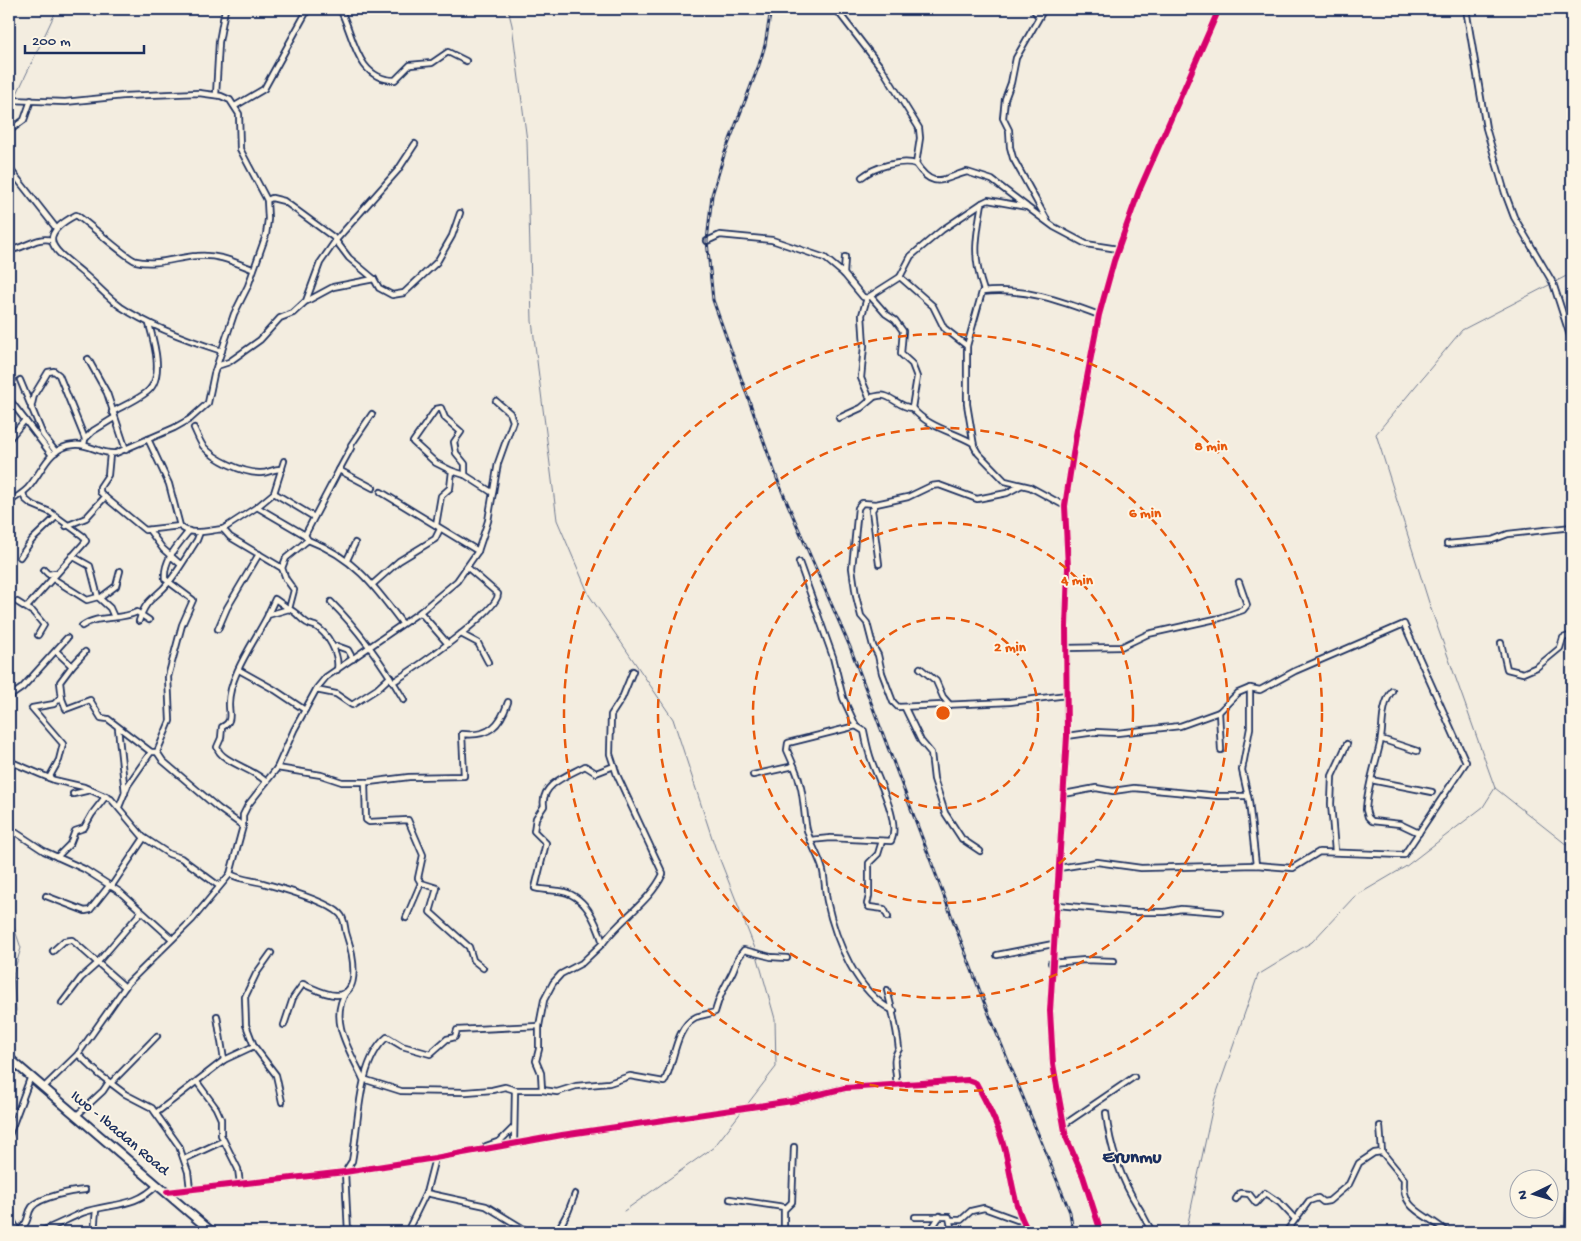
<svg xmlns="http://www.w3.org/2000/svg" width="1581" height="1241" font-family="'Gochi Hand',sans-serif">
	<style>
		.lines { fill: none; stroke-linecap: round; stroke-linejoin: round }
		.stream { stroke: #707a91; stroke-width: 1 }
		.minor-casing { stroke: #1b2f5e; stroke-width: 8 }
		.primary-casing { stroke: #1b2f5e; stroke-width: 11 }
		.minor { stroke: #fcf5e5; stroke-width: 4.5 }
		.primary { stroke: #fcf5e5; stroke-width: 7 }
		.rail-casing { stroke: #1b2f5e; stroke-width: 3 }
		.rail { stroke: #fcf5e5; stroke-width: 1; stroke-dasharray: 4; stroke-linecap: butt }
		.cycleway-casing { stroke: #fcf5e5; stroke-width: 9 }
		.cycleway { stroke: #d6006c; stroke-width: 6 }
		.ring { fill: none; stroke: #e8590c; stroke-width: 2.5; stroke-dasharray: 9 6 }
		.labels { text-anchor: middle; dominant-baseline: central; stroke-width: 4; stroke-linejoin: round; paint-order: stroke }
		.street-label { font-size: 16px; fill: #1b2f5e; stroke: #fcf5e5 }
		.quarter-label { font-size: 19px; font-weight: bold; fill: #1b2f5e; stroke: #fcf5e5 }
		.centre { fill: #e8590c; stroke: #fcf5e5; stroke-width: 2.5 }
		.ring-label { font-size: 15px; text-anchor: middle; font-weight: bold; fill: #e8590c; stroke: #fcf5e5; stroke-width: 4; stroke-linejoin: round; paint-order: stroke }
	</style>
	<rect width="100%" height="100%" fill="#f3ede0"/>
	<filter id="ink" filterUnits="userSpaceOnUse"><feTurbulence type="fractalNoise" baseFrequency=".02" numOctaves="2"/><feDisplacementMap in="SourceGraphic" scale="10" xChannelSelector="R" yChannelSelector="G"/><feConvolveMatrix kernelMatrix="1 2 1 2 8 2 1 2 1" color-interpolation-filters="sRGB"/></filter>
	<g filter="url(#ink)">
		<g class="lines">
			<g class="stream">
				<path d="M508,9L512,25L527,141L532,321L557,520L589,595L673,719L715,847L756,951"/>
				<path d="M15,98L57,9"/>
				<path d="M9,112L14,102"/>
				<path d="M1555,282L1572,273"/>
				<path d="M1551,284L1462,330L1376,434L1431,609L1495,788L1572,849"/>
				<path d="M9,913L21,948L13,975L16,1011"/>
				<path d="M746,1106L776,1067L775,1019L757,955"/>
				<path d="M624,1211L714,1147L742,1111"/>
				<path d="M1186,1232L1214,1101L1258,975L1312,942L1354,897L1405,867L1483,807L1495,788"/>
			</g>
			<g class="minor-casing">
				<g id="minor">
					<path d="M340,9C354,35 356,80 395,80L410,65L432,63L448,52L466,61"/>
					<path d="M836,9L883,70L919,128L920,138L916,164"/>
					<path d="M1033,9L1038,16"/>
					<path d="M1044,9L1016,58L1011,83L1005,99L1003,118L1009,130L1010,147L1013,158L1047,220"/>
					<path d="M1466,9L1486,128L1505,193L1514,217L1553,283L1572,342"/>
					<path d="M216,95L219,42L225,9"/>
					<path d="M9,100L65,102L123,96L199,93L221,96L230,100L239,114L240,149L267,200L268,219L266,235L248,286L234,314L214,374L208,403L190,419L174,428L116,453C101,455 89,443 74,445C48,447 43,471 28,488C22,494 15,498 9,502"/>
					<path d="M235,106L264,89L308,9"/>
					<path d="M9,131L24,120L31,100"/>
					<path d="M9,168L56,228"/>
					<path d="M862,177C874,167 902,159 916,164C934,191 943,178 967,172L992,180L1026,206"/>
					<path d="M267,200L272,198L284,201L333,237L349,258L374,279L379,288L392,295L404,293L437,262L452,236L460,213"/>
					<path d="M707,241L720,235L772,240L825,258L844,274L863,297L867,298L900,277L911,256L942,230L982,203"/>
					<path d="M9,250C25,249 35,236 52,240"/>
					<path d="M844,274L845,257"/>
					<path d="M900,277L933,306L944,328L967,346V404L974,446L978,453L1005,481L1030,487L1065,506"/>
					<path d="M984,291C972,257 976,238 982,203L988,200L1027,207L1054,227L1086,244L1118,249"/>
					<path d="M867,298L862,315L864,346L861,378L869,397C875,398 879,394 885,396C895,399 900,407 912,408C929,428 952,431 973,443"/>
					<path d="M872,298L886,314L895,320L903,331L901,354L912,364L917,377L912,408"/>
					<path d="M307,301L333,287L374,279"/>
					<path d="M967,346L982,292C1023,287 1062,301 1099,315"/>
					<path d="M222,351C187,340 151,327 121,307C107,297 96,284 84,274C60,253 30,239 76,215C89,223 127,259 136,261C157,266 177,257 197,256C218,254 234,262 252,269"/>
					<path d="M88,359L107,393L126,450"/>
					<path d="M217,366L229,362L260,340L280,318L293,313L306,301L320,263L336,240L398,170L415,144"/>
					<path d="M20,380L43,435L56,452"/>
					<path d="M9,399L51,454"/>
					<path d="M31,408L34,395L48,372L54,371L59,375L85,439L84,445"/>
					<path d="M112,412C123,406 137,400 147,392C165,378 154,342 149,324"/>
					<path d="M372,414L351,445V448L339,470L373,488"/>
					<path d="M839,418L861,408L873,398"/>
					<path d="M194,428C197,434 199,440 203,446C215,460 241,472 259,473C268,474 273,468 282,469"/>
					<path d="M9,439L25,420"/>
					<path d="M85,439L93,431L114,418"/>
					<path d="M148,439L169,484L180,526C191,537 209,530 223,529L230,537L282,568L286,579L294,590L289,609C297,612 300,619 307,623C308,624 314,626 315,626C328,633 340,655 337,670"/>
					<path d="M110,454L108,475L100,487V492L105,497L145,530L180,526"/>
					<path d="M452,471L465,475L493,493"/>
					<path d="M381,492L478,551"/>
					<path d="M23,493L25,499L31,504L50,512L83,536L86,541L27,607"/>
					<path d="M274,493L284,461"/>
					<path d="M876,504L862,503L858,508L852,568L856,596L861,616L867,623L873,646L878,655L882,673L893,702L898,707L1010,702L1067,695"/>
					<path d="M257,507L274,493L314,517"/>
					<path d="M436,525L441,496L450,488L452,471L436,463L413,442L436,409L441,408L445,418L461,432L454,442L456,453L465,464V475"/>
					<path d="M66,526L86,518L105,497"/>
					<path d="M223,529L257,507L305,535L308,540C353,557 374,585 402,623"/>
					<path d="M149,530L163,549L180,564"/>
					<path d="M189,531C178,545 163,560 165,579L193,600L182,625L168,677L170,721L157,752L163,761L218,808L243,826"/>
					<path d="M305,535L339,470"/>
					<path d="M1447,544L1492,540L1508,534L1572,527"/>
					<path d="M72,556L90,566L98,597"/>
					<path d="M20,557L32,540L56,517"/>
					<path d="M347,560L355,543"/>
					<path d="M799,562L833,657L843,698L856,726L864,731C866,741 868,752 872,762C878,780 901,823 891,841L831,838L810,840"/>
					<path d="M879,564L872,510L876,504L908,497L931,486L939,485L977,499L1007,493L1020,486"/>
					<path d="M282,568L286,558L308,540"/>
					<path d="M44,570L48,574L55,573"/>
					<path d="M52,578L87,600L98,597L110,608L114,617"/>
					<path d="M373,584L399,561L435,539L440,529"/>
					<path d="M100,598L116,586L120,571"/>
					<path d="M17,602L33,612L44,625L38,635"/>
					<path d="M331,602C361,632 383,664 404,700"/>
					<path d="M420,612L448,644"/>
					<path d="M268,614L275,599L289,609"/>
					<path d="M139,621C147,596 156,599 169,582C179,570 189,552 197,540L200,532"/>
					<path d="M82,626C99,614 119,621 137,612L149,620"/>
					<path d="M218,629L227,608L259,554"/>
					<path d="M461,634L478,643L488,662"/>
					<path d="M1501,643L1507,669L1523,673L1537,667L1560,648L1563,638L1572,635"/>
					<path d="M334,648L337,646L348,650L353,659"/>
					<path d="M1066,648L1121,647L1148,634L1220,618L1243,610L1247,605L1239,582"/>
					<path d="M56,651L72,666L60,682L62,699L66,709L90,700L101,718L108,719L151,752"/>
					<path d="M72,666L85,652"/>
					<path d="M920,668L936,681L943,697L950,705"/>
					<path d="M239,670L275,690L305,710"/>
					<path d="M393,682C411,671 498,612 498,594L467,567"/>
					<path d="M1250,688V728L1242,770L1249,801L1256,865"/>
					<path d="M316,690L336,694L352,705L377,689L390,677"/>
					<path d="M1392,691C1380,708 1384,725 1380,744C1375,766 1367,788 1366,810L1368,817L1372,821L1400,824L1419,833"/>
					<path d="M9,697L22,688L67,638"/>
					<path d="M905,708L921,741L931,753L934,779L945,813L962,839L980,851"/>
					<path d="M1219,712L1221,750"/>
					<path d="M118,728L125,793"/>
					<path d="M1381,739L1417,751"/>
					<path d="M9,761L54,780L84,787L111,799L143,837L169,854L181,858L219,886"/>
					<path d="M794,766L787,750L788,743L856,726"/>
					<path d="M277,768L321,775L342,782H369L409,777L464,776L462,734C489,737 500,726 508,702"/>
					<path d="M753,775L794,766C803,786 803,803 806,825C808,841 819,855 823,871C825,881 825,891 827,901C835,939 857,994 894,1011"/>
					<path d="M49,778L59,760L63,744L32,708L54,704L61,697"/>
					<path d="M1371,780L1432,792"/>
					<path d="M266,782C257,770 220,762 217,747L221,738L222,727C233,722 229,714 229,704C229,675 255,641 268,615L289,609"/>
					<path d="M365,782L366,820L369,822L408,820L423,855L418,878L421,883L406,918"/>
					<path d="M73,794L90,790"/>
					<path d="M1064,794L1096,788L1113,791L1134,788L1219,796H1246"/>
					<path d="M119,807L128,785L151,752H157"/>
					<path d="M9,828L44,851L84,869L120,892L172,939"/>
					<path d="M882,841L878,854L869,863V896L867,904L869,907L884,909L888,917"/>
					<path d="M1335,851L1331,804L1332,776L1347,744"/>
					<path d="M57,857L70,844L75,831L84,828L92,814L106,796"/>
					<path d="M1059,868L1097,862L1141,868L1256,865L1293,868L1319,852L1404,855L1466,762L1404,624L1295,671L1260,690L1250,688L1238,693L1219,712L1180,726L1117,733L1095,732L1067,736"/>
					<path d="M230,874C241,880 252,880 263,883C281,888 328,901 340,914C346,920 344,929 347,936C352,951 363,995 336,995C325,995 313,988 303,984L293,998L284,1025"/>
					<path d="M421,883L437,888L430,912L469,947L473,960L483,968"/>
					<path d="M111,887L144,838"/>
					<path d="M46,896L85,911L90,910L109,886"/>
					<path d="M1058,905L1131,912H1165L1181,909L1220,912"/>
					<path d="M603,943C622,917 649,903 663,874L617,775L610,754L611,715L622,698L633,671"/>
					<path d="M53,951L64,941L72,940L125,987"/>
					<path d="M271,953L256,974L245,997L246,1025L254,1046L276,1075L282,1102"/>
					<path d="M997,955L1053,944"/>
					<path d="M98,962L141,912"/>
					<path d="M1051,963L1085,960L1114,961"/>
					<path d="M887,990C892,1010 897,1028 899,1049C890,1061 898,1071 896,1085"/>
					<path d="M346,992C328,1021 351,1052 363,1079L401,1091L466,1092L492,1090L505,1087L515,1090"/>
					<path d="M62,1003L81,978L98,963"/>
					<path d="M217,1016L224,1060"/>
					<path d="M78,1054L100,1075L125,1094L152,1108L179,1146L188,1172L190,1189"/>
					<path d="M197,1082L216,1108L221,1119V1135L238,1169L240,1184"/>
					<path d="M111,1083L157,1036"/>
					<path d="M43,1088L78,1054L128,983L192,920L230,874L243,826V815L248,805L277,768L294,730L317,688L326,677L420,612L457,581L478,551L488,521L498,463L513,421L510,413L496,401"/>
					<path d="M542,1090L557,1092L576,1086L609,1083L630,1076L664,1082C675,1063 674,1028 696,1017C702,1015 709,1014 715,1012C720,995 723,990 731,975C737,964 735,960 744,950L771,957L787,958"/>
					<path d="M156,1113L224,1060L254,1046"/>
					<path d="M1106,1113C1110,1149 1120,1178 1139,1208C1144,1216 1147,1225 1153,1232"/>
					<path d="M76,1116L103,1091L109,1082"/>
					<path d="M1065,1124L1134,1077"/>
					<path d="M1380,1126L1382,1152"/>
					<path d="M9,1135L31,1076"/>
					<path d="M514,1144L515,1090H542L541,1073L536,1061L539,1049V1026L544,1000L553,983L561,974L582,963L603,943C596,921 585,894 559,891C550,890 543,890 535,888L546,843L534,831L536,818L544,806C540,784 569,775 585,766L596,773L614,766"/>
					<path d="M486,1146L500,1141L513,1128"/>
					<path d="M184,1159L223,1141"/>
					<path d="M9,1166V1173"/>
					<path d="M167,1192L345,1172L435,1158L562,1135L792,1101L845,1088L968,1080L976,1083C986,1101 997,1123 1003,1143C1012,1172 1012,1206 1029,1232"/>
					<path d="M426,1193L486,1206L527,1231L534,1232"/>
					<path d="M730,1199L784,1207V1232"/>
					<path d="M1236,1199L1240,1193L1249,1194L1256,1203L1265,1193L1280,1203L1295,1219"/>
					<path d="M785,1209L792,1202L794,1147"/>
					<path d="M9,1216L19,1232"/>
					<path d="M915,1217H949L952,1232"/>
					<path d="M951,1220H961L971,1211L984,1208L1017,1220H1022"/>
					<path d="M19,1231C31,1220 26,1215 32,1207C40,1197 72,1191 85,1190"/>
					<path d="M39,1232C53,1227 68,1219 82,1213C109,1203 136,1208 157,1185"/>
					<path d="M94,1232L96,1210"/>
					<path d="M348,1232L345,1172L352,1161C359,1125 357,1062 387,1037L402,1046L430,1054L447,1039L455,1037L457,1030L539,1026"/>
					<path d="M407,1232L426,1193L435,1158"/>
					<path d="M557,1232L568,1212L575,1194"/>
					<path d="M932,1232L934,1225L940,1216"/>
					<path d="M1101,1232L1083,1176L1066,1137L1053,1064L1050,1011L1067,736L1066,627L1068,567L1065,506L1076,435L1099,315L1114,261L1139,191L1219,9"/>
					<path d="M1286,1232L1309,1201L1318,1198L1323,1202L1329,1201L1349,1184L1359,1163L1374,1153L1382,1152L1404,1179C1401,1212 1427,1213 1447,1232"/>
					<path d="M1568,1232L1570,1162L1572,1154"/>
				</g>
			</g>
			<g class="primary-casing">
				<path id="primary" d="M9,1058L212,1232"/>
			</g>
			<use href="#minor" class="minor"/>
			<use href="#primary" class="primary"/>
			<g class="rail-casing">
				<path id="rail" d="M771,9L765,45L759,65L724,155L712,195L707,241L713,300L779,484L850,647L984,1002L1070,1212L1073,1232"/>
			</g>
			<use href="#rail" class="rail"/>
			<g class="cycleway-casing">
				<g id="cycleway">
					<path d="M167,1192L345,1172L435,1158L562,1135L792,1101L845,1088L968,1080L976,1083C986,1101 997,1123 1003,1143C1012,1172 1012,1206 1029,1232"/>
					<path d="M1101,1232L1083,1176L1066,1137L1053,1064L1050,1011L1067,736L1066,627L1068,567L1065,506L1076,435L1099,315L1114,261L1139,191L1219,9"/>
				</g>
			</g>
			<use href="#cycleway" class="cycleway"/>
		</g>
	</g>
	<g class="ring">
		<circle cx="943" cy="713" r="95"/>
		<circle cx="943" cy="713" r="190"/>
		<circle cx="943" cy="713" r="285"/>
		<circle cx="943" cy="713" r="379"/>
	</g>
	<g class="labels">
		<g class="street-label">
			<text transform="translate(119 1134) rotate(40)">Iwo - Ibadan Road</text>
		</g>
		<g class="quarter-label">
			<text x="1132" y="1158">Erunmu</text>
		</g>
	</g>
	<circle cx="943" cy="713" r="8" class="centre"/>
	<g class="ring-label">
		<text x="1211" y="450">8 min</text>
		<text x="1145" y="517">6 min</text>
		<text x="1077" y="584">4 min</text>
		<text x="1010" y="651">2 min</text>
	</g>
	<rect width="1581" height="1241" fill="none" stroke="#fcf5e5" stroke-width="30"/>
	<rect x="15" y="15" width="1551" height="1211" fill="none" stroke="#1b2f5e" stroke-width="2" filter="url(#ink)"/>
	<g transform="translate(1534 1194) rotate(265)"><circle r="24" fill="#fcf5e5" stroke="#a2a6af"/>
	<path d="M0-4L9 19L0 12L-9 19Z" fill="#1b2f5e"/>
	<text y="-8" font-size="14" font-weight="bold" text-anchor="middle" fill="#1b2f5e">N</text>
	</g>
	<path d="M25 45v8h119v-8" fill="none" stroke="#1b2f5e" stroke-width="2.5"/>
	<text x="32" y="45" font-size="15" fill="#1b2f5e" stroke="#fcf5e5" stroke-width="4" paint-order="stroke">200 m</text>
</svg>
